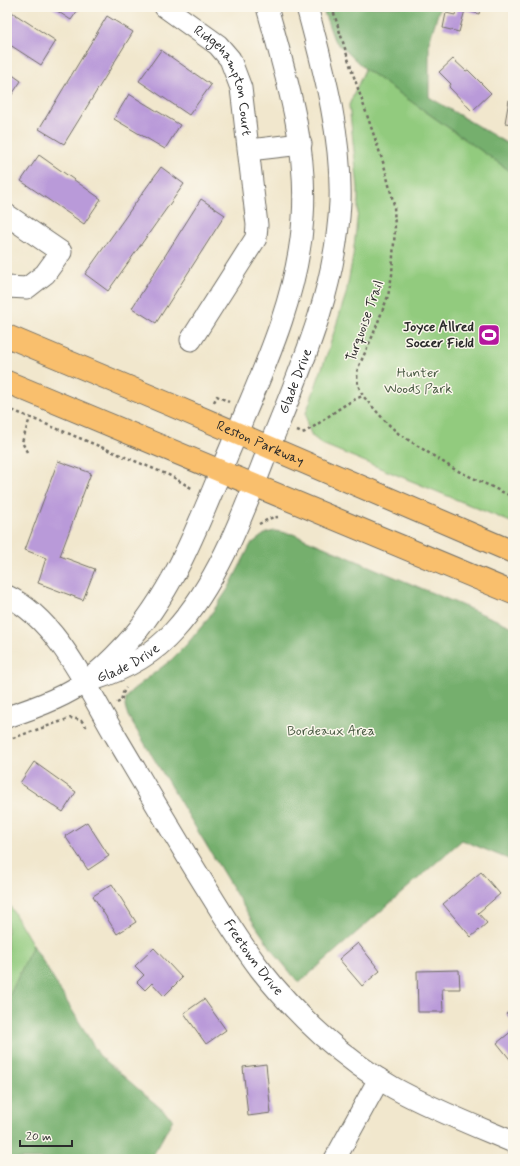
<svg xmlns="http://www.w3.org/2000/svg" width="520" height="1166" font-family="Mynerve,sans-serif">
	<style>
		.green { fill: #92cb7e; stroke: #5e7b54 }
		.forest { fill: #75af6d; stroke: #506d4c }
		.building { fill: #b99ad9 }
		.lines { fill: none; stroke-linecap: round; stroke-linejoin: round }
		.minor-casing { stroke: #706d64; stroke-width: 23 }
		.major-casing { stroke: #706d64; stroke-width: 24 }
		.path { stroke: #706d64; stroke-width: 2.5; stroke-dasharray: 3 3; stroke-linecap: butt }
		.minor { stroke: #fff; stroke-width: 21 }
		.major { stroke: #f9bf6d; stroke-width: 22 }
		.labels { text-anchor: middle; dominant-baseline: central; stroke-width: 3; stroke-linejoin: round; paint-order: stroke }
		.street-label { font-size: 14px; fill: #2b2b2b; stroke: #fbf7ec }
		.poi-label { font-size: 14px; font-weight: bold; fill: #2b2b2b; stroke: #fbf7ec; text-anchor: end }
		.park-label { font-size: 14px; fill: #4a5b44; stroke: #fbf7ec }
	</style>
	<rect width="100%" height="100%" fill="#fbf7ec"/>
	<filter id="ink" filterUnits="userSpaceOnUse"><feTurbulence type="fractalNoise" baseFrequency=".025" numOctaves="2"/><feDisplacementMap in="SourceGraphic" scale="8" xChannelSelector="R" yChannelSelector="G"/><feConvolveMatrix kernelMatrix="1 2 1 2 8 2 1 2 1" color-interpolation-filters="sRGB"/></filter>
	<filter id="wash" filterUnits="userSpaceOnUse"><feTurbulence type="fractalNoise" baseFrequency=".012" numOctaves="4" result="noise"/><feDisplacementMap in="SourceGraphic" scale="16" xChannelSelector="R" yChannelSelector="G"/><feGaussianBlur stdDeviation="0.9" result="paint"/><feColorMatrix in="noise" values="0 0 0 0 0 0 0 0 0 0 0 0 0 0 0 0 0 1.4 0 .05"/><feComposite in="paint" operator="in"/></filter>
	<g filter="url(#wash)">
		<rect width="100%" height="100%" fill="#f1e7cd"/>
		<g class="green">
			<path d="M365,69L513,173V523L322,444L312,436L307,425L306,413L328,351L346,294L353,256L358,211V188L349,105Z"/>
			<path d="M7,901L33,945L7,1001Z"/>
		</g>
		<g class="forest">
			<path d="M322,7H440L429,42V97L513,147V173L365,69L334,40Z"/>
			<path d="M275,531L293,534L513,627V861L462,840L299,983L275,954L253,922L128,716L125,706L126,699L131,691L171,660L187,644L207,620L228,589L251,544L266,533Z"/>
			<path d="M33,945L99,1055L173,1119L151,1159H7V1001Z"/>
		</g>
		<g id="blocks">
			<g class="building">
				<path d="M51,7H80L71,20Z"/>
				<path d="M457,7H481L479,14L465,10L459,32L443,28L446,13L455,15Z"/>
				<path d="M7,9L56,41L41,65L7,43Z"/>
				<path d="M107,16L133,32L64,144L39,129Z"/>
				<path d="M161,50L211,85L189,115L139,81Z"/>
				<path d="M453,59L466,71L468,70L491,93L472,111L449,87L451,84L439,72Z"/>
				<path d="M7,71L21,81L7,102Z"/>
				<path d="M129,94L180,125L165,149L114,119Z"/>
				<path d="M509,100H513V124L505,123Z"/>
				<path d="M39,155L101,199L84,224L21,181Z"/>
				<path d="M161,167L184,184L108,291L85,274Z"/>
				<path d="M201,199L225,215L156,323L132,308Z"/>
				<path d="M58,461L91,473L60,556L95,569L83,600L38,583L46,558L25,550Z"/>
				<path d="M34,762L76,792L63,812L20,783Z"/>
				<path d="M87,822L109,856L88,870L65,836Z"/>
				<path d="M481,872L500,894L478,913L487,923L471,937L443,904Z"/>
				<path d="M112,884L136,922L117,934L93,896Z"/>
				<path d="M358,943L380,971L362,986L339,959Z"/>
				<path d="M154,948L182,978L164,996L152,983L145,990L137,982L144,975L135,966Z"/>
				<path d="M459,970L460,989H442L443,1012H418L417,971Z"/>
				<path d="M204,999L226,1030L206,1044L184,1013Z"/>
				<path d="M513,1008V1022L506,1014Z"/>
				<path d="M513,1030V1063L497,1043Z"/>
				<path d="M266,1064L271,1113L248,1116L243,1067Z"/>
			</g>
		</g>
	</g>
	<g filter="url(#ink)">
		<use href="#blocks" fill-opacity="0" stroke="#706d64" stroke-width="1"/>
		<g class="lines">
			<g class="minor-casing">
				<g id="minor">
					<path id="s1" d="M165,7L218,45L230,59L241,88L257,225L256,238L191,340"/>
					<path d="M249,150L301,144"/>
					<path d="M7,215L61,252L45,274L27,288L7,287"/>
					<path id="s2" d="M7,596C58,620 88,690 116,737C147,789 177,841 209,892C225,918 241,944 260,969C295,1014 344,1060 394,1088C432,1109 473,1125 513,1142"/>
					<path id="s3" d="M93,680C124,670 152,656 174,631C219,582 244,511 268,450C301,368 336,291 340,202C342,135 324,71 307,7"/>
					<path d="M7,717C32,709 65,697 86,681C100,671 113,658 125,645C176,590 201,517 230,449C261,375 298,299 303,218C308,145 286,76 267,7"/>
					<path d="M335,1159L379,1079"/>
				</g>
			</g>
			<g class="major-casing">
				<g id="major">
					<path id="s4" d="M7,336L171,405L513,552"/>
					<path d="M7,382L513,593"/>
				</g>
			</g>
			<g class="path">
				<path d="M332,7L352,71L384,165L394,205L395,230L393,256L392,275L388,296L373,335L358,368L357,374L358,385L363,396L386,422L399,434L454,469L513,497"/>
				<path d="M214,402L217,396L229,402"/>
				<path d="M7,408L171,476L193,489"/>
				<path d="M297,431L302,433L305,432C325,421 341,404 363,396"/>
				<path d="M27,452L22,442L30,418"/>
				<path d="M259,524L271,518L278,517"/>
				<path d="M117,703L121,701L123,693L126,688"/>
				<path d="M7,740L71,718L81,720L87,728"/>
			</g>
			<use href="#minor" class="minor"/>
			<use href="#major" class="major"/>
		</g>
	</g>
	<defs>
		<g id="stadium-square" transform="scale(1.15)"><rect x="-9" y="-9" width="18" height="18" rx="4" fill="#b5179e" stroke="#fbf7ec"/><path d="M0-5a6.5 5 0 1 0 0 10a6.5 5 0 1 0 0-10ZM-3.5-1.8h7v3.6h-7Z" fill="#fff"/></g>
	</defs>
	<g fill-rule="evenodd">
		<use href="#stadium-square" x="489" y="335"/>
	</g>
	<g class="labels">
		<g class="street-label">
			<text stroke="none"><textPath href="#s1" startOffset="100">Ridgehampton Court</textPath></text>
			<text transform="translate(365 321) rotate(-70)">Turquoise Trail</text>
			<text stroke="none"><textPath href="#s3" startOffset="375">Glade Drive</textPath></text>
			<text stroke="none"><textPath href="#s4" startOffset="275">Reston Parkway</textPath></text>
			<text stroke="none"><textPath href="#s3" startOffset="39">Glade Drive</textPath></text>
			<text stroke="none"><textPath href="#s2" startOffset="441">Freetown Drive</textPath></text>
		</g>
		<g class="poi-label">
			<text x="474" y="327">Joyce Allred<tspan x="474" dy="16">Soccer Field</tspan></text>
		</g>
		<g class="park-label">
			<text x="418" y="373">Hunter<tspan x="418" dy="16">Woods Park</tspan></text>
			<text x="331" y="731">Bordeaux Area</text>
		</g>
	</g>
	<rect width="520" height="1166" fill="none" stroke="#fbf7ec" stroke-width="24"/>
	<path d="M20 1140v6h52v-6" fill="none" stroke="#2b2b2b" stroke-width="2"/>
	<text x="26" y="1140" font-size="12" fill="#2b2b2b" stroke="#fbf7ec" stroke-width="3" paint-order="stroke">20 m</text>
</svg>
